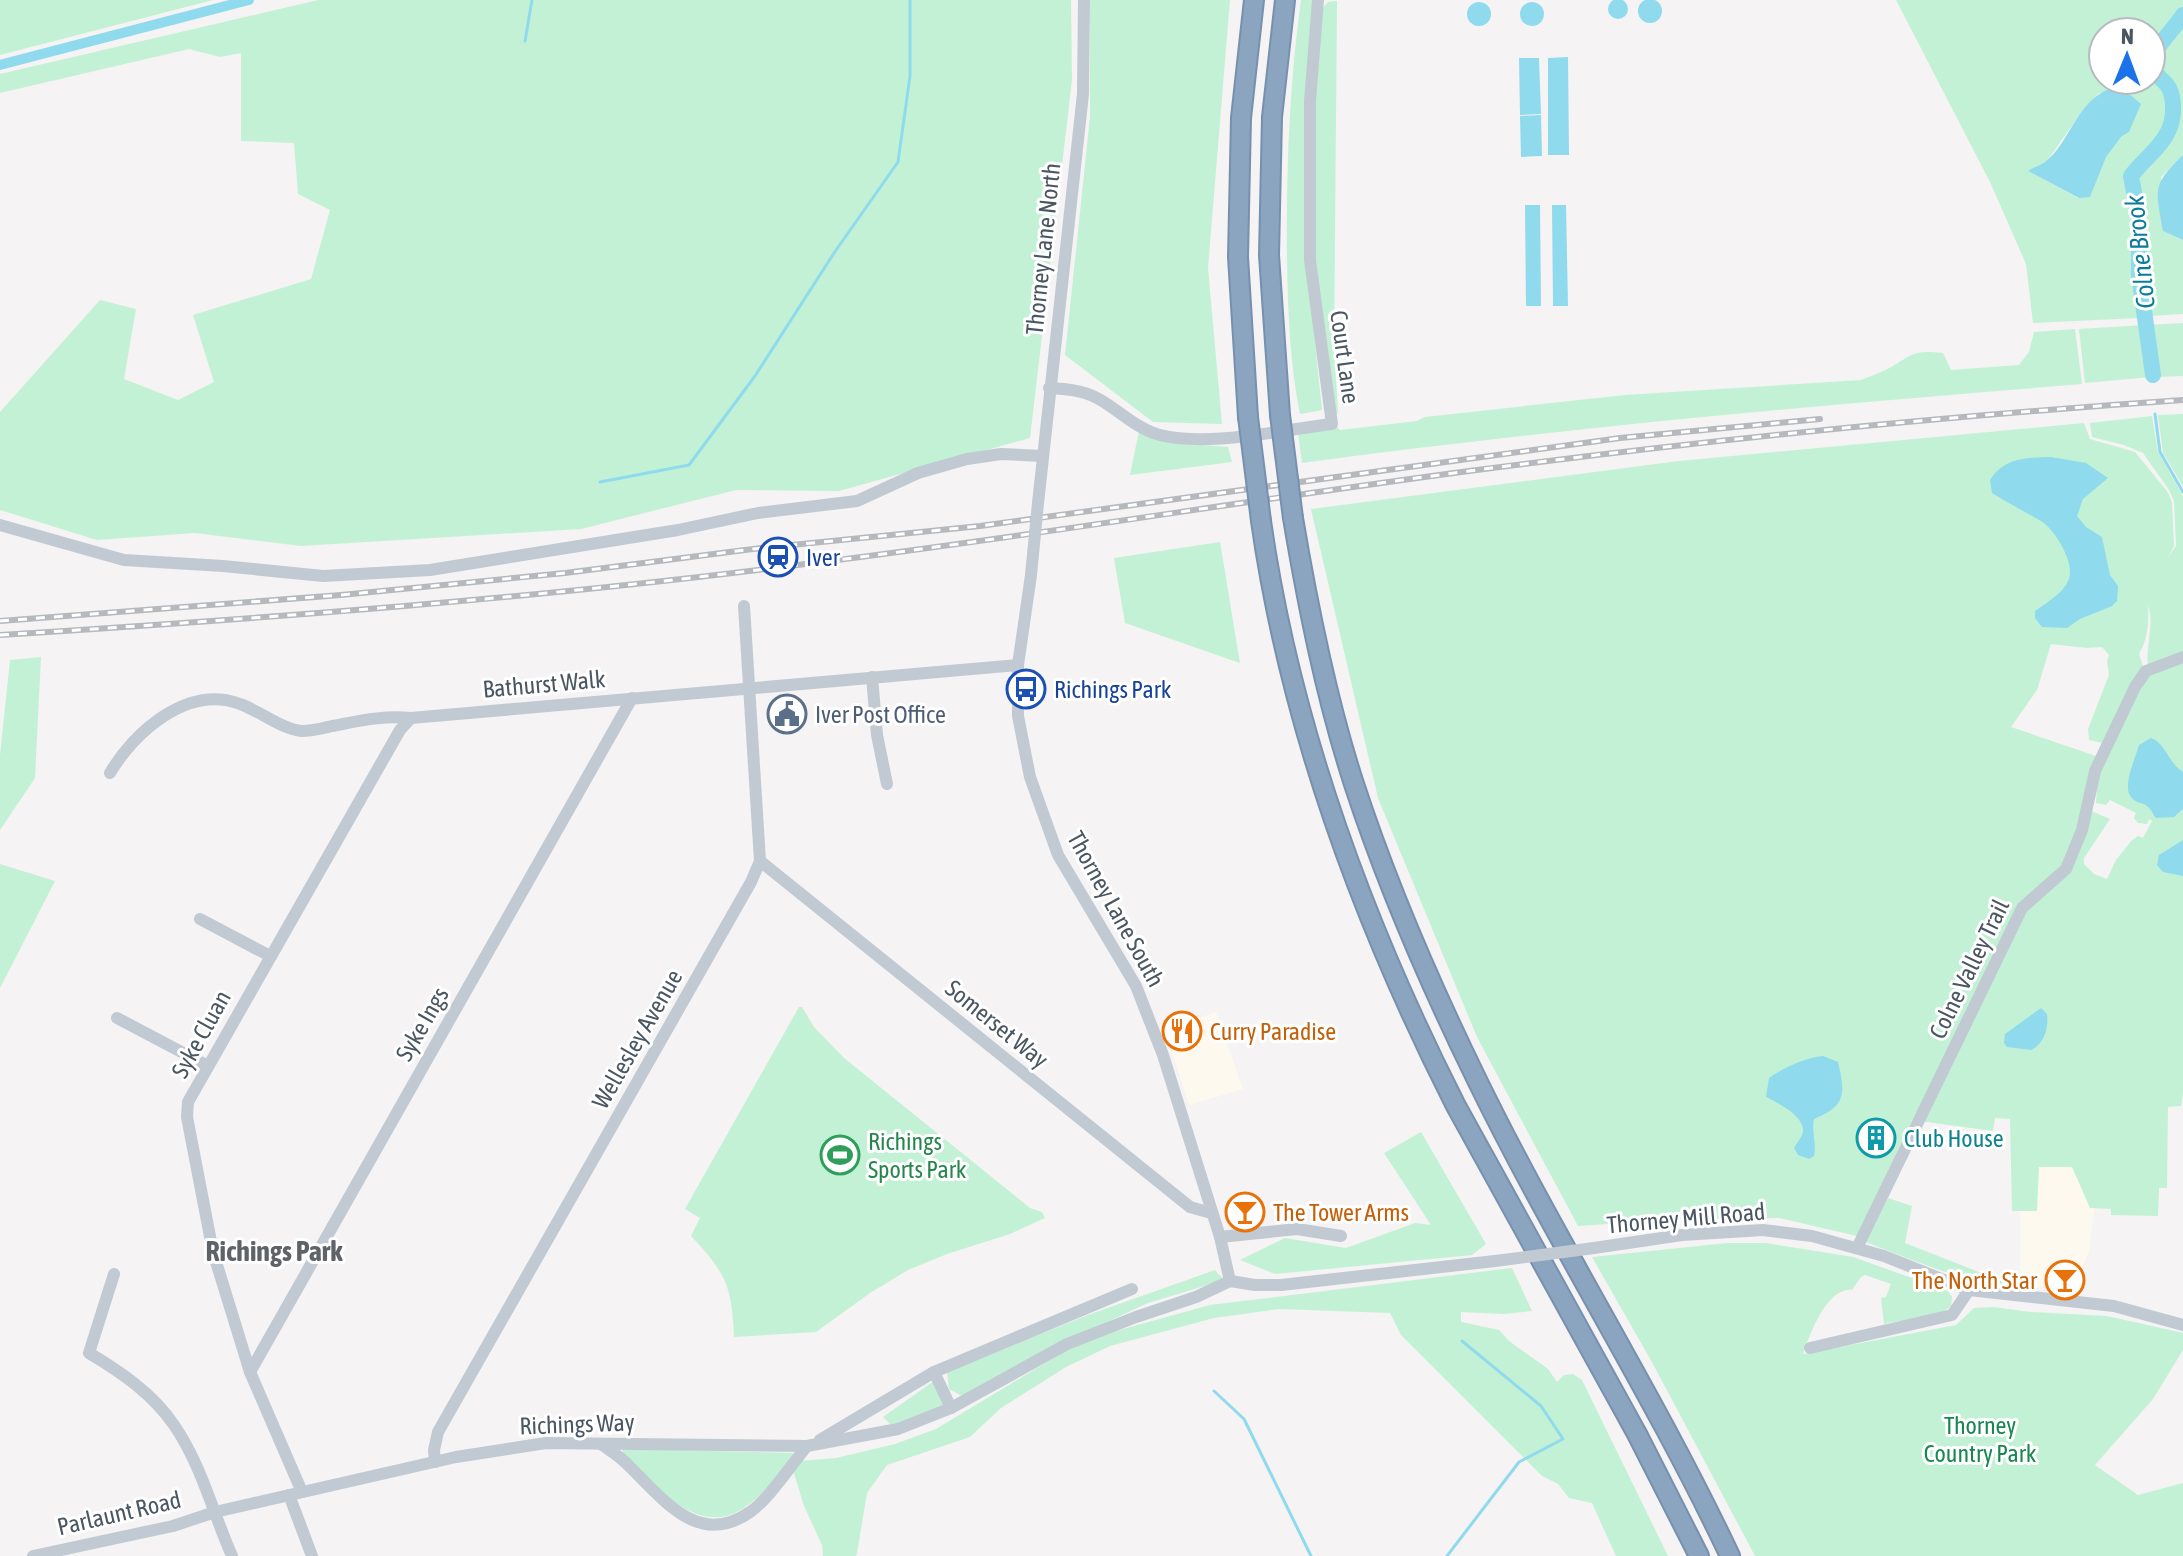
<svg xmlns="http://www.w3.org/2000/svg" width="2183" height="1556" font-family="'Asap Condensed',sans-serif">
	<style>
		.commercial { fill: #fdf9ef }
		.green { fill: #c3f1d5; fill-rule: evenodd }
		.water { fill: #90daee }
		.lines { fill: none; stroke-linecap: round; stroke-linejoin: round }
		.stream { stroke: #90daee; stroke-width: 3 }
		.canal { stroke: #90daee; stroke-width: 10 }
		.river { stroke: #90daee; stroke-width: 16 }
		.highway-casing { stroke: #7690ad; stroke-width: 22 }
		.minor { stroke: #c1cad2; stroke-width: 12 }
		.highway { stroke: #8ba5c1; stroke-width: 18 }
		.rail-casing { stroke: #b5b8bd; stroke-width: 6 }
		.rail { stroke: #fff; stroke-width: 3; stroke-dasharray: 9; stroke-linecap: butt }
		.highway-bridge-casing { stroke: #7690ad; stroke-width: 22; stroke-linecap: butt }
		.minor-bridge { stroke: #c1cad2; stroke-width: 12 }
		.highway-bridge { stroke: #8ba5c1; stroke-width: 18 }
		.labels { text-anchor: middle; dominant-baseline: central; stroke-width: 6; stroke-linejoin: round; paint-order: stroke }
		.street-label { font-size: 24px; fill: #4a5661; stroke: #fff }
		.transit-label { font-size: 24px; fill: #164399; stroke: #fff; text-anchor: start }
		.service-label { font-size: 24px; fill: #4e5e75; stroke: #fff; text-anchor: start }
		.food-label { font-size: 24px; fill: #c56008; stroke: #fff; text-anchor: start }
		.culture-label { font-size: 24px; fill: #0d838f; stroke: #fff; text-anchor: start }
		.leisure-label { font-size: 24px; fill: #27864d; stroke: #fff; text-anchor: start }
		.park-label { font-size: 24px; fill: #17864f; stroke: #fff }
		.water-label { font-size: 26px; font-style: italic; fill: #0c7c9b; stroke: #fff }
		.quarter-label { font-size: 28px; font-weight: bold; fill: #5f6368; stroke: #fff }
	</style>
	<rect width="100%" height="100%" fill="#f5f3f3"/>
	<g class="commercial">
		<path d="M1216,1012L1243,1089L1189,1105L1165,1030Z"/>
		<path d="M2021,1123H2054L2095,1204L2089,1252L2082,1268L2081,1295H2048L2046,1286L2020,1288Z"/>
	</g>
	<g class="green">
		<path d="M0,0H213L0,55Z"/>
		<path d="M318,0H1071L1072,80L1030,438L839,491L736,490L581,529L301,546L195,533L97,540L0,510V412L100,300L136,309L124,379L178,400L214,382L193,315L311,279L330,210L298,194L294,143L241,141V53L220,57L189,49L0,93V74Z"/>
		<path d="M1090,0H1230L1208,268L1222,424L1153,422L1065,355L1090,117Z"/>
		<path d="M1301,0H1316L1308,219L1314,334L1322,410L1300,414C1290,364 1288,314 1287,262C1286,174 1289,87 1301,0Z"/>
		<path d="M1896,0H2183V8L2153,53L2151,60V32H2103V80H2151V69C2155,79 2161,80 2167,88C2170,92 2170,101 2170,106C2171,138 2148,150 2131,174C2137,222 2135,270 2139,318L2033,323L2026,264L1990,182ZM2099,93L2140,104L2129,132L2113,143L2078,198L2029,171L2047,161L2082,111Z"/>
		<path d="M1337,1L1334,350L1338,412L1335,417C1327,361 1318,304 1315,248C1310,169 1316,89 1321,10L1328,2Z"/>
		<path d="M2183,17V155L2161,177L2163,231L2183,240V314L2149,316C2142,269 2142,223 2133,176C2144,160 2165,145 2172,127C2176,116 2176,93 2168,84C2158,74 2148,70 2157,53C2163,40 2175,30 2183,17Z"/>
		<path d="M2183,323V376L2155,377L2148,325Z"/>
		<path d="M2145,325L2152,377L2085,383L2079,329Z"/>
		<path d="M2075,329L2082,384C1821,405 1561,428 1302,463L1298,433L1337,427L1340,430L1417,421L1425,417L1625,395L1861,380C1871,376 1883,372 1893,366C1914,353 1915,350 1943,353L1951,370L2019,365L2029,352L2034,332Z"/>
		<path d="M2183,414V486L2163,453L2158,415Z"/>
		<path d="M2152,416L2158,452L2183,496V653L2148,668C2145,647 2155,625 2148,605C2149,623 2148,638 2139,654L2144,670L2103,743L2089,740L2088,729L2109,675L2107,660L2109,655L2102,647L2087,648L2051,644L2037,690L2011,727L2099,757L2089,810L2110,819L2084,858V864L2094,874L2107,879L2116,860L2131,841L2138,836L2143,838L2152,821L2149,819L2147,824L2138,823L2134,818L2136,813L2110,800L2106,805L2096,803L2098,772L2148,673L2183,660V1094L2181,1106L2168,1107L2167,1188H2159L2158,1216L2111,1215V1209L2090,1208L2072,1167H2039L2037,1211H2012L2010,1119L1995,1118L1993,1131L1912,1120L1857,1236L1779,1218L1682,1219L1578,1226L1477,1037L1378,798L1311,509L1679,461L2084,423L2090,439L2135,452L2167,491L2172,502L2174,546L2168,557L2176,546L2174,501L2169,490L2143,453L2124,445L2092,437L2090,423Z"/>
		<path d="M1139,431L1179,443L1228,447L1232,462L1130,475Z"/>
		<path d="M1220,542L1240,663L1125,623L1114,558Z"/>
		<path d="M41,657L35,778L0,830V755L10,660Z"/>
		<path d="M0,864L55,881L0,988Z"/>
		<path d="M799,1007H802L814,1027L844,1058L1030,1208L1042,1212L1045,1218L1010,1234L947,1254L908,1270L870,1293L816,1332L734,1337C732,1286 726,1273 691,1236L700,1218L685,1209Z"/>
		<path d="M1421,1132L1486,1244L1472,1255L1275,1274L1240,1260L1285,1238L1346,1248L1415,1223L1431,1225L1384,1153Z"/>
		<path d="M1888,1198L1912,1206L1905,1243L2012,1285L2011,1290C1961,1280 1914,1261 1866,1242Z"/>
		<path d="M1727,1243H1766L1853,1257L1948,1291L1952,1297L1951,1306C1933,1322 1906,1318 1884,1324L1881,1298L1886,1297L1891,1284L1865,1275L1861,1277L1852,1290C1827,1287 1810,1334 1803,1354L1956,1325L1974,1308L1994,1307L2030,1312L2107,1316L2183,1333V1350L2153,1399L2095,1465L2138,1495L2183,1483V1556H1755L1653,1364L1592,1257Z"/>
		<path d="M1512,1268L1532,1311L1504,1314L1461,1312V1322L1499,1330L1509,1341L1548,1369L1557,1382L1564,1375L1573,1374L1582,1380L1668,1556H1616L1592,1503L1569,1498L1558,1484L1542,1476L1401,1335L1390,1313L1279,1309L1214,1318L1110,1346L1066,1367L1001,1408L970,1437L887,1465L867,1493L857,1553L856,1556H823L822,1545L804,1506L793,1470L799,1461L836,1458L895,1444L936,1429L1072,1347L1105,1334L1210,1305Z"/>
		<path d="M1215,1270L1224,1280L1148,1303L1068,1340L962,1396L949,1389L947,1372L1088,1315Z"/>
		<path d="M934,1381L946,1404L892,1426L883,1417Z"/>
		<path d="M628,1449L795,1453L798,1456C779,1474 757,1504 732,1514C689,1531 649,1478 622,1453L623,1450Z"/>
	</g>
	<g class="water">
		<circle cx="1650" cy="11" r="12"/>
		<circle cx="1618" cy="9" r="10"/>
		<circle cx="1532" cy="14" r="12"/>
		<circle cx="1479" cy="14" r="12"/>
		<path d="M1568,57L1569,155H1548V58Z"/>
		<path d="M1519,58H1539L1541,114L1520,115Z"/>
		<path d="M2111,88L2127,92L2141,104L2129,132L2121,137L2106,157L2090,197L2079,198L2028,171C2033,168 2040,165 2045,162C2071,142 2075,102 2111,88Z"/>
		<path d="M1541,115L1542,156L1521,157L1520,116Z"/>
		<path d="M2183,155V240L2163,231C2156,189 2151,186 2183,155Z"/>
		<path d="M1525,205H1540L1541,306H1526Z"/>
		<path d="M1552,205H1566L1568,306H1553Z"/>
		<path d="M2051,457L2086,463L2108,478L2083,499L2077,516L2086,527L2102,537L2110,575L2118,586L2117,601L2112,606L2080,619L2067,628L2042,627L2035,618V611C2046,603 2063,593 2068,581C2077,566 2055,529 2041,521C2025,512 2008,503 1992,493L1990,480C2005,457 2025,458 2051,457Z"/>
		<path d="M2151,738C2165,742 2169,764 2183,772V809L2174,817L2156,818C2153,815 2152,810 2148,807C2144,802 2136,804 2131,797C2122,787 2135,759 2139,745Z"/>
		<path d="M2183,840V876L2163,872L2157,865L2159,855Z"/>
		<path d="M2041,1008L2047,1014C2049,1028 2044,1044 2031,1050L2007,1047L2004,1043L2005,1034Z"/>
		<path d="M1823,1056L1838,1062C1845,1093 1847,1106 1814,1119C1811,1131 1817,1144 1814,1156L1809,1159L1798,1155L1794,1148C1797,1142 1804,1135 1803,1129C1801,1114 1778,1103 1766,1097L1769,1078C1785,1067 1804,1058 1823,1056Z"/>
	</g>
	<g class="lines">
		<g class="stream">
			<path d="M525,41L532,0"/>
			<path d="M2155,414L2160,452L2183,492"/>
			<path d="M600,482L689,465L755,376L834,253L898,162L910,76V0"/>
			<path d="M1214,1391L1244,1419L1311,1556"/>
			<path d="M1447,1556L1519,1462L1563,1439L1541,1406L1462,1341"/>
		</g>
		<path class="canal" d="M0,65L249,0"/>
		<path class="river" d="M2153,375L2139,275V219L2131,176C2143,160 2163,146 2170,127C2174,117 2175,95 2167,85C2159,75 2147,71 2154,55C2160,41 2175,28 2183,15"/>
		<g class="highway-casing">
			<g id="highway">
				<path d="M1280,415L1269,255L1272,117L1285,0"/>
				<path d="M1248,417L1238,257L1241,118L1254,0"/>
				<path d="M1293,518C1308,607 1326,698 1354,784C1387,885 1430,984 1477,1080C1556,1242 1653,1393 1730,1556"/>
				<path d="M1261,521C1290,725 1363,923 1456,1106L1637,1434L1699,1556"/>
			</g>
		</g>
		<g class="minor">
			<path d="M1049,388C1066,389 1082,390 1097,398C1118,409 1136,429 1160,435C1208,447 1282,430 1332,424L1310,260V101L1318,0"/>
			<path d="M1038,503L1083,94L1084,0"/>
			<path d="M0,525L124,560L223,566L323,576L430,570L678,530L758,513L857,501L918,473L967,459L1001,454L1043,456"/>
			<path d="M1031,575L1018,665V716L1030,777L1058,855L1136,986L1163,1055L1220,1237L1230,1281"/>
			<path d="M872,677L877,735L887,784"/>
			<path d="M110,773C134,732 188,684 240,704C260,711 281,729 302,731C312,731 323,728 332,726C359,721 384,715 411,718L1018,665"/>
			<path d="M760,861L1190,1207L1211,1213"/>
			<path d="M200,919L270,956"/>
			<path d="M117,1018L208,1066"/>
			<path d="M1220,1237L1297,1229L1341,1236"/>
			<path d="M1594,1248L1682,1235L1763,1230L1812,1236L1884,1256L1969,1290L2114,1306L2183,1325"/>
			<path d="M1857,1248L2022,908L2066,869L2082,830L2095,771L2135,687L2146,671L2183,657"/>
			<path d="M114,1274L89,1353C121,1372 153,1394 174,1425C201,1464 213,1513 232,1556"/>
			<path d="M1230,1281L1255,1285H1281L1495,1261"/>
			<path d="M1810,1348L1952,1315L1969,1290"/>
			<path d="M250,1372L632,698"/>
			<path d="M934,1372L951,1408"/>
			<path d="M820,1440L934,1372L1132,1289"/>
			<path d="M601,1444C611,1451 622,1458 630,1467C664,1500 699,1548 750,1512C768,1500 792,1464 807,1446"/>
			<path d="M435,1462L434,1450L438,1432L751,882L760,861L744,606"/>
			<path d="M302,1492L250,1372L213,1252L187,1117L188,1102L400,730L411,718"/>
			<path d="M289,1495L312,1556"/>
			<path d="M33,1556L173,1526L215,1512L456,1457L546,1443L807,1446L898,1429L951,1408L1067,1344L1136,1317L1196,1297L1230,1281"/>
		</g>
		<use href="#highway" class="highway"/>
		<g class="rail-casing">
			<g id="rail">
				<path d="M0,621L341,595L565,573L753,549L980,526L1620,438L1820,419"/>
				<path d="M0,635C271,618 544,598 813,563C1032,536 1250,500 1469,471C1706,440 1944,416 2183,400"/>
			</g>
		</g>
		<use href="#rail" class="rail"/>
		<g class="highway-bridge-casing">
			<g id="highway-bridge">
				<path d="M1280,415L1293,518"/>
				<path d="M1248,417L1261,521"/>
			</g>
		</g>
		<g class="minor-bridge">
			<path d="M1031,575L1038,503"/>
			<path d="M1495,1261L1594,1248"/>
		</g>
		<use href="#highway-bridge" class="highway-bridge"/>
	</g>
	<defs>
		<g id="station-ring" transform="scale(2)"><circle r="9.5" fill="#fff" stroke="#1a4fb4" stroke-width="1.5"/><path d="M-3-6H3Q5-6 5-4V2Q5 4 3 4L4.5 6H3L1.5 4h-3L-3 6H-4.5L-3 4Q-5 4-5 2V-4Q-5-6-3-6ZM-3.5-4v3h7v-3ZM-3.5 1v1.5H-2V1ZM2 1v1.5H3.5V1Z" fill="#1a4fb4"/></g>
		<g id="bus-ring" transform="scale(2)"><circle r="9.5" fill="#fff" stroke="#1a4fb4" stroke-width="1.5"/><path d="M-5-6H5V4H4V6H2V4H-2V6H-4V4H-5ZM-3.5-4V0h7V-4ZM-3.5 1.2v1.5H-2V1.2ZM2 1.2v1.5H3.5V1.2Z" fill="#1a4fb4"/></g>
		<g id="civic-ring" transform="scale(2)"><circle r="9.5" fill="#fff" stroke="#5c6f8a" stroke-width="1.5"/><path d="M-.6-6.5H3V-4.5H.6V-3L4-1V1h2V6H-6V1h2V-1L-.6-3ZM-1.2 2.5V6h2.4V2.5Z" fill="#5c6f8a"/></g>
		<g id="restaurant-ring" transform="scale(2)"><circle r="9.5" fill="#fff" stroke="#e8710a" stroke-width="1.5"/><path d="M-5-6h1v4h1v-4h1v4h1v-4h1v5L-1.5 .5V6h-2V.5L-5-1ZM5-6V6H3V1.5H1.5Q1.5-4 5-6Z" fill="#e8710a"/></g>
		<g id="building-ring" transform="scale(2)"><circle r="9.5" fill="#fff" stroke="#0f9aa8" stroke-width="1.5"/><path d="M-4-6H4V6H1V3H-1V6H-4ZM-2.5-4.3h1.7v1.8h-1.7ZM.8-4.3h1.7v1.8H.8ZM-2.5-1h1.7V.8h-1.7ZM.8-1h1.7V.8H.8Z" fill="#0f9aa8"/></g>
		<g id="stadium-ring" transform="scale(2)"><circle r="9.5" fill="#fff" stroke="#2e9e5b" stroke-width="1.5"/><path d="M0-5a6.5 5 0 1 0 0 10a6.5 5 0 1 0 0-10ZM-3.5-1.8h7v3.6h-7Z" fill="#2e9e5b"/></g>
		<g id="bar-ring" transform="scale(2)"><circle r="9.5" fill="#fff" stroke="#e8710a" stroke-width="1.5"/><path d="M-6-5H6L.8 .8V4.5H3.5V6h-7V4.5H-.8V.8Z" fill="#e8710a"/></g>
	</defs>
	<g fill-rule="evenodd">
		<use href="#station-ring" x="778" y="557"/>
		<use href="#bus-ring" x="1026" y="689"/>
		<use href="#civic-ring" x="787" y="714"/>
		<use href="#restaurant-ring" x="1182" y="1031"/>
		<use href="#building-ring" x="1876" y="1138"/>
		<use href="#stadium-ring" x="840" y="1155"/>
		<use href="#bar-ring" x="1245" y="1212"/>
		<use href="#bar-ring" x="2065" y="1280"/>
	</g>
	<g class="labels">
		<g class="street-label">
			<text transform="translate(1043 249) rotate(-84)">Thorney Lane North</text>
			<text transform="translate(1345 357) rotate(82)">Court Lane</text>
			<text transform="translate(544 684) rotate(-5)">Bathurst Walk</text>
			<text transform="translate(1116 909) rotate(61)">Thorney Lane South</text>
			<text transform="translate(1969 969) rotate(-64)">Colne Valley Trail</text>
			<text transform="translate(422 1024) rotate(-60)">Syke Ings</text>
			<text transform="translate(997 1024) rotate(39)">Somerset Way</text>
			<text transform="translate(201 1034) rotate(-61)">Syke Cluan</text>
			<text transform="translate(637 1039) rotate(-60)">Wellesley Avenue</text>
			<text transform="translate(1686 1218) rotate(-5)">Thorney Mill Road</text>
			<text transform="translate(577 1424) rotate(-2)">Richings Way</text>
			<text transform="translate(119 1513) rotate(-13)">Parlaunt Road</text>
		</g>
		<g class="transit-label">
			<text x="806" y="557">Iver</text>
			<text x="1054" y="689">Richings Park</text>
		</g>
		<g class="service-label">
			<text x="815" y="714">Iver Post Office</text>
		</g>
		<g class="food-label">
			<text x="1210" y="1031">Curry Paradise</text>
			<text x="1273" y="1212">The Tower Arms</text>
			<text x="2037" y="1280" text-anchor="end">The North Star</text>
		</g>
		<g class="culture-label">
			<text x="1904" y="1138">Club House</text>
		</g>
		<g class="leisure-label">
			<text x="868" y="1141">Richings<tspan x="868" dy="28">Sports Park</tspan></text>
		</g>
		<g class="park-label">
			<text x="1980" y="1425">Thorney<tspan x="1980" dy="28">Country Park</tspan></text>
		</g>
		<g class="water-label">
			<text transform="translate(2140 252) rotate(-96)">Colne Brook</text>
		</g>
		<g class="quarter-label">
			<text x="274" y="1251">Richings Park</text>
		</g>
	</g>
	<g transform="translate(2127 56) rotate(1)"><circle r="38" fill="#ffffff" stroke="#b7bbc0" stroke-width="2"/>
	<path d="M0-6L14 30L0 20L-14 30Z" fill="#1a73e8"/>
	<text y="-12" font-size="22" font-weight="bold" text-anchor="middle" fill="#4a5661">N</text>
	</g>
</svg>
